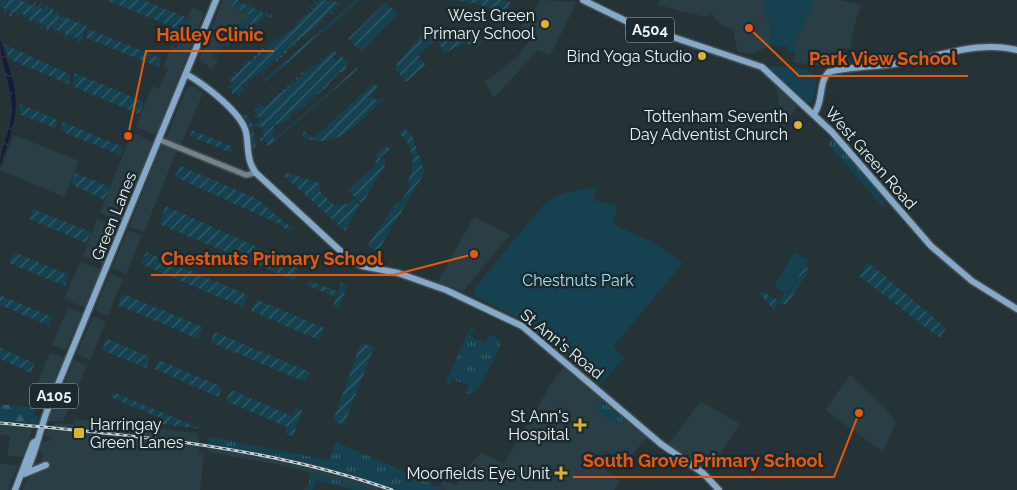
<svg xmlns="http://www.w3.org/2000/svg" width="1017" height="490" font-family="Raleway,sans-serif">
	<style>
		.built { fill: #293e45 }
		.grass { fill: url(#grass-tufts) }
		.forest { fill: url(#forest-firs) }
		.park { fill: #154150 }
		.garden { fill: url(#garden-furrows) }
		.water { fill: url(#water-ripples) }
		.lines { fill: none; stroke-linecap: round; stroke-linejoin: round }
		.minor-casing { stroke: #434e53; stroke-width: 8 }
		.major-casing { stroke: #434e53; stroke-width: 9 }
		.minor { stroke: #75848a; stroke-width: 5 }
		.major { stroke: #86a9ca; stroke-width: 6 }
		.rail-casing { stroke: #c7d1d4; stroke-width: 3 }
		.rail { stroke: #1c292d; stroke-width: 1; stroke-dasharray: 4; stroke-linecap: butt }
		.poi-dot { fill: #dbb233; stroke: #1c292d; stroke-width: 2 }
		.labels { text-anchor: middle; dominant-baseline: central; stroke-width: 5; stroke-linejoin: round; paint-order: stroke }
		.shield { fill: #1c292d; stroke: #acb6ba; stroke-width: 1 }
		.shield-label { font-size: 15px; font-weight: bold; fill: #eaf3f6 }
		.poi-label { font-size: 16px; fill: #eaf3f6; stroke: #1c292d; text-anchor: end }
		.street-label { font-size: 16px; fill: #eaf3f6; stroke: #1c292d }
		.park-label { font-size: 16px; fill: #9ce2fb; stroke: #1c292d }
		.leader { fill: none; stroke: #e8590c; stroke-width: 2 }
		.callout-dot { fill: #e8590c; stroke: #1c292d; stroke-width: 2 }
		.callout-label { font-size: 18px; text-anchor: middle; font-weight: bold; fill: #e8590c; stroke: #1c292d; stroke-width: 5; stroke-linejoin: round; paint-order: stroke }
	</style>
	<defs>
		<pattern id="grass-tufts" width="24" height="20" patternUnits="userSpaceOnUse" patternTransform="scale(1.25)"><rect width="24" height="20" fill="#154150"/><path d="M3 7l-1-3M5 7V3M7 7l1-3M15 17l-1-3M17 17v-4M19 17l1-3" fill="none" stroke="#375d6a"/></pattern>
		<pattern id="forest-firs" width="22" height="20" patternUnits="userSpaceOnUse" patternTransform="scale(1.25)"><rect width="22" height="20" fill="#154150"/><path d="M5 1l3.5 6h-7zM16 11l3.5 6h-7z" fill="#375d6a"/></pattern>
		<pattern id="garden-furrows" width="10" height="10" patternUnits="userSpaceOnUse" patternTransform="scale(1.25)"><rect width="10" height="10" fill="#154150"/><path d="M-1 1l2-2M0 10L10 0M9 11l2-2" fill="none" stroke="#375d6a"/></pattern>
		<pattern id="water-ripples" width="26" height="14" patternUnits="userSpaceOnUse" patternTransform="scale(1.25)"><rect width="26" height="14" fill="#16193d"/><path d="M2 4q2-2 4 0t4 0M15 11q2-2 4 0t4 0" fill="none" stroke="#383b5a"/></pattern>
	</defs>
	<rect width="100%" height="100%" fill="#253337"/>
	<g class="built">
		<path d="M223,0H239L235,8L253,16L227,35L211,54L218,61L212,69L199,59Z"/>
		<path d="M541,0L577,2L550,56L538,50L494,98L485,82L516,58L530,40L519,30Z"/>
		<path d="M659,0H763L772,33L770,45L753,54L738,52L733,30L720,24L712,14L705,17L658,5Z"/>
		<path d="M814,0H839L861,5L855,23L850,49L841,48L840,66L825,67L794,62L795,43Z"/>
		<path d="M192,7L204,13L156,135L136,127L152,86L159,89L168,69L163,66L171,46L176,48Z"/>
		<path d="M190,86L195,87L203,93L181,145L165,140L186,90Z"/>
		<path d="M776,86L797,106L783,128Z"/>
		<path d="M132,132L153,142L121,222L100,213Z"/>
		<path d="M14,135L79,161L64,197L0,170Z"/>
		<path d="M162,144L177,150L144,232L129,227Z"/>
		<path d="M474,216L510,235L463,291L438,282Z"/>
		<path d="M97,219L118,228L103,264L83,256Z"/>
		<path d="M128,230L142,236L126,274L112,268Z"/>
		<path d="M80,262L102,270L86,308L64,299Z"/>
		<path d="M110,273L123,279L108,316L95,310Z"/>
		<path d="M68,307L82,313L66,350L52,345Z"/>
		<path d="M93,316L106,322L90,360L77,354Z"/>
		<path d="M50,352L64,358L49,395L35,389Z"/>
		<path d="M74,360L87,366L63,422L48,421Z"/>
		<path d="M564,368L647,438L623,464L607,451L597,462L621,482L614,490H354L317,479L316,474L271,463L208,452L209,437L218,438L424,481L440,487L443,480L456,485L465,469L482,452L504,464L554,379Z"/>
		<path d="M850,375L885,408L896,423L883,452L825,410Z"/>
		<path d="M701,401L740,424L708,472L668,445Z"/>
		<path d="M74,419L197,433L200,443L199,453H204L200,490H22L25,482L37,470L43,456L40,451L43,441H51V439H55L45,436L48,427L58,423L73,424Z"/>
		<path d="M0,421L34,425L23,457L7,456L10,436L0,435Z"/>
		<path d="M0,463L18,466L8,490H0Z"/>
	</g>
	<g class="grass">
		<path d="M832,137L867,177L886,204L883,207L828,144Z"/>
		<path d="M475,327L470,336L485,343L490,334L499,339L501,346L479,388L469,394L466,393L469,385L452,379L449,386L446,382L469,329Z"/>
		<path d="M601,401L624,419L617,425L597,410Z"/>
		<path d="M209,437L328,460L336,442L447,490H396L306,462L208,444Z"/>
		<path d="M310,473L373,490H354L317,480L312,490H304L309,484Z"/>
	</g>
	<path class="forest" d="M0,404L36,408L34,416H39L37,425L0,421Z"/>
	<g class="park">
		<path d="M763,0H814L795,43V52L787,51L788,47L770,45L772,33Z"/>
		<path d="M766,66C783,69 808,63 817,80L813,101L810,103L806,102Z"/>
		<path d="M595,187L594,200L617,206L613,224L652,242L683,263L613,347L625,357L601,384L521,319L474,296L476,286L545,203L564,193Z"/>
		<path d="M795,252L809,260L787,294L774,286Z"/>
	</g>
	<g class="garden">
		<path d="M0,0H22L23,2L29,0L28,4L32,6L36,0L35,5L38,6L40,2H42L40,8L42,9L48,5V13L52,6L54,15L58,9L59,17H62L64,11L63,17L66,18L68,13L67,18L72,20L75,16L73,21L78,23L80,18L79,23L84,25L88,21L82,40H80L79,44L77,43L78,39L74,37L71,41L72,37L68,35L66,39L64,38L66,34L62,33L59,36L60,31L56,30L54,34V29L50,27L48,32L46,31L47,27L44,25L42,29L40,28L42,24L38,22L36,26L35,21L32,20L30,24L29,19L26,16L23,21L24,15L20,13L17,19V14L13,12L11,17L9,16L11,12L7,10L5,14L3,13L5,9L1,7L0,10Z"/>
		<path d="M106,0H144L187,18L182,31Z"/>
		<path d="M231,0H240L239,2L243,4L244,1L245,5L252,4L250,7L255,9L256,6V10L259,11L261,8L263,9L262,13L265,14L267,10L268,14L271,15L273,13L271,18L263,15V20L260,19L257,25L251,23L254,27L250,26L247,28L249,30L242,32L244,35L240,34L237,40L235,37L232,40L233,42H230L227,48L225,45L222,48V51L220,49L221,53L215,54L216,57L212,53L227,36L252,16L229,5H232L234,1Z"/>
		<path d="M314,0L318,3L321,0L337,2L346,0L347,1H343L340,3L342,6L338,5L335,7L338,10L333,9L332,15L329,13L326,16L328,18L325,17L322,20L323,23L320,22L318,24L319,27L315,26L314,31L312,28L310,31V35L308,32L305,34V38L303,36L300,38V42L298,40L295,42L296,46L293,44L290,47L291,50L289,48L286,50L288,53L281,54L283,57L277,58L278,61L277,62L275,60L272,62V66L270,64L267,66L268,69L265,68L263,74L260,72L258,74L259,77L255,75L253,78L254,81L251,79L248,82V86L243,83L241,85L245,90L237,98L239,95L236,92L232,94V89H227L232,83L228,75L232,77L235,75L233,71L237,73L240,71L237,67L241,69L244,67L242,63L245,64L248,59L251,62L254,59L253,55L258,57L257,52L263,48L265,50L268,48L266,45L269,46L270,42L272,44V41L274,43L275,39H279L280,35L282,37L286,34L285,32L289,31L288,29L290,31L294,28L293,24L295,26L298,24L296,21L302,19L300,17H303V14L306,16L308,14L306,10L310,13L313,10L309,7L310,5L314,8L317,5L313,2Z"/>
		<path d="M356,0H360L264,83L262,81Z"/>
		<path d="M446,0H503L511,2L504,15C484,4 468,1 446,0Z"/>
		<path d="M385,3L398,13L361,51L348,39Z"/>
		<path d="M88,29L161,58L159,67L86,38Z"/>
		<path d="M425,30L435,40L418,55L426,65L406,82L395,69L398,66L396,65Z"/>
		<path d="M437,32L470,35L482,39L480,44L474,46L465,43L444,53L436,38Z"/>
		<path d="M4,44L71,75L68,84L9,59Z"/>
		<path d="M333,50L338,54L332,56L336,61L341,56L348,62L344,72H340L323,90L322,89L321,92L314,96L315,98L313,97L311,100L306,103L307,105L303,106L300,110L297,108L299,111L295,110L293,112L295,114H290L291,119L286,120L284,124L282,121L279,124L280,128L276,124L273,126L276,131L272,134L274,139L356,69L352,64L358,69L272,144L267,146V142L260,141V138L264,137L262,127L253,126L256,148H253L251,130L244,115L246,114L253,125L260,121L258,116L255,118L253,116L256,114L254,109L262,105L265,107L269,104L267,101L271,102L273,100L271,97L278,96L277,92L280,94L283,92L281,89L285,90L288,88L286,85L290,86L293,84L291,81L294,83L297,80L296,77L299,78L302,76L300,73L307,72L306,69L309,71L312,68L310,65L314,66L316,64L314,61L319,64L322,61L319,57L323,59L326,56L325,53L328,55Z"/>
		<path d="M75,73L144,102L139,114L72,86Z"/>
		<path d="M374,83L378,87L371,96L377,101L382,97L384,99C358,122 339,152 302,137L304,131L310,137L314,138Z"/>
		<path d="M20,104L58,120L55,128L20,114Z"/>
		<path d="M63,122L123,147L120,155L61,131Z"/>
		<path d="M404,128L412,136L425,172L378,251L367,246L395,205L401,201L411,186L407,183C417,166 414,146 399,133Z"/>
		<path d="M192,130L231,146L232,153L190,136Z"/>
		<path d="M386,145L390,149L379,158L385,159V165L362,204L348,190L377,164L375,161L378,159L375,156Z"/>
		<path d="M180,166L256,198L293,229L290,232L279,224L175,177Z"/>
		<path d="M284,172L320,183V191L334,205L348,204L354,198L360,205L345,231L283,175Z"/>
		<path d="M75,173L110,187L104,200L71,184Z"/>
		<path d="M166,206L299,266L294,280L159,224Z"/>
		<path d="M33,209L91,232L86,243L29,219Z"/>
		<path d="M14,252L69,275L65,286L9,263Z"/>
		<path d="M146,252L248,295L243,307L141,264Z"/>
		<path d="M868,262L946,328L940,338L859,276Z"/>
		<path d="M805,266L810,269L786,305L779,302L774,310L760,294L762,291L779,301L785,292L788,294Z"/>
		<path d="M309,280L338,292L341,283L347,285L340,306L338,308L333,306L336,297L307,285Z"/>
		<path d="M123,294L203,327L198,339L118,305Z"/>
		<path d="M0,295L52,317L49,326L0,305Z"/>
		<path d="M256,299L324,328L319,340L251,311Z"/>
		<path d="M215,332L310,372L305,382L210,342Z"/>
		<path d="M107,339L150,357L146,368L102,350Z"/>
		<path d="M361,343L374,347L344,425L333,421Z"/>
		<path d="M0,348L35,363L31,373L0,359Z"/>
		<path d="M159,360L222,387L218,397L155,369Z"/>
		<path d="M231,390L292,416L296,407L302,410L293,437L285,433L287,427L226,401Z"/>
		<path d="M113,392L202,429L161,424L163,419L111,397Z"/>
	</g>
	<path class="water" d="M0,39C20,99 22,106 0,166C0,146 12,130 12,110C12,84 0,65 0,39Z"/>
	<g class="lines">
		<g class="minor-casing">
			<path id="minor" d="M160,140L246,175L256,173"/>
		</g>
		<g class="major-casing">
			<g id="major">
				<path d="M583,0L628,22L762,67L832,132L931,246L972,281L1017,309"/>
				<path d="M186,74C204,84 241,112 246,132C249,147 246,160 256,173L348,258L362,266L398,273L446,290L522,326L661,444L703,473L719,490"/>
				<path d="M814,114C824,101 818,82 829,72C852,66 878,67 901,63C940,57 978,40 1017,50"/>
				<path d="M26,473C36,452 39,433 47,411L216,0"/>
				<path d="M24,474L46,465"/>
				<path d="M15,490L33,443L36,441"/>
			</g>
		</g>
		<use href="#minor" class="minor"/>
		<use href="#major" class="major"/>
		<g class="rail-casing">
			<path id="rail" d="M0,423C132,435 266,446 392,490"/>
		</g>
		<use href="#rail" class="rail"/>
	</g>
	<g class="poi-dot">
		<circle cx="545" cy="24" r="5"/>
		<circle cx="702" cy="56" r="5"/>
		<circle cx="798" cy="125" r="5"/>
		<path d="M577.5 417.5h5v5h5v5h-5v5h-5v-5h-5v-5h5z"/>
		<rect x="73" y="427" width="12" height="12" rx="2.5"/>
		<path d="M558.5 465.5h5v5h5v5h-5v5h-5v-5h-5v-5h5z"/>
	</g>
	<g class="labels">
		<g class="shield">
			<rect x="626" y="17.5" width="48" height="25" rx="4"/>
			<rect x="30" y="383.5" width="48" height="25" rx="4"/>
		</g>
		<g class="shield-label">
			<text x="650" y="30">A504</text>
			<text x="54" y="396">A105</text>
		</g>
		<g class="poi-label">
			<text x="535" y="15">West Green<tspan x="535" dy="18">Primary School</tspan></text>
			<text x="692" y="56">Bind Yoga Studio</text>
			<text x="788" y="116">Tottenham Seventh<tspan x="788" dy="18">Day Adventist Church</tspan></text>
			<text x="569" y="416">St Ann's<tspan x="569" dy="18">Hospital</tspan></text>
			<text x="90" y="424" text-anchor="start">Harringay<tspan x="90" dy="18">Green Lanes</tspan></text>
			<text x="550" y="473">Moorfields Eye Unit</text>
		</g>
		<g class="street-label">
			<text transform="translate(871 158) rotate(49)">West Green Road</text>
			<text transform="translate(114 216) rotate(-68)">Green Lanes</text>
			<text transform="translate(562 344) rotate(39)">St Ann's Road</text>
		</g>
		<g class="park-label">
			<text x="578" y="280">Chestnuts Park</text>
		</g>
	</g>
	<path class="leader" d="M128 136L146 51H274M749 28L799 76H968M474 254L393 275H151M859 413L834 477H573"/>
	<g class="callout-dot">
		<circle cx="128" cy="136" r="5"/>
		<circle cx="749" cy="28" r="5"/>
		<circle cx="474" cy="254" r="5"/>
		<circle cx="859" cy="413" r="5"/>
	</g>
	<g class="callout-label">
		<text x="210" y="41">Halley Clinic</text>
		<text x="883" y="65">Park View School</text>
		<text x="272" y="265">Chestnuts Primary School</text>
		<text x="703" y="467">South Grove Primary School</text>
	</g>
</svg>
